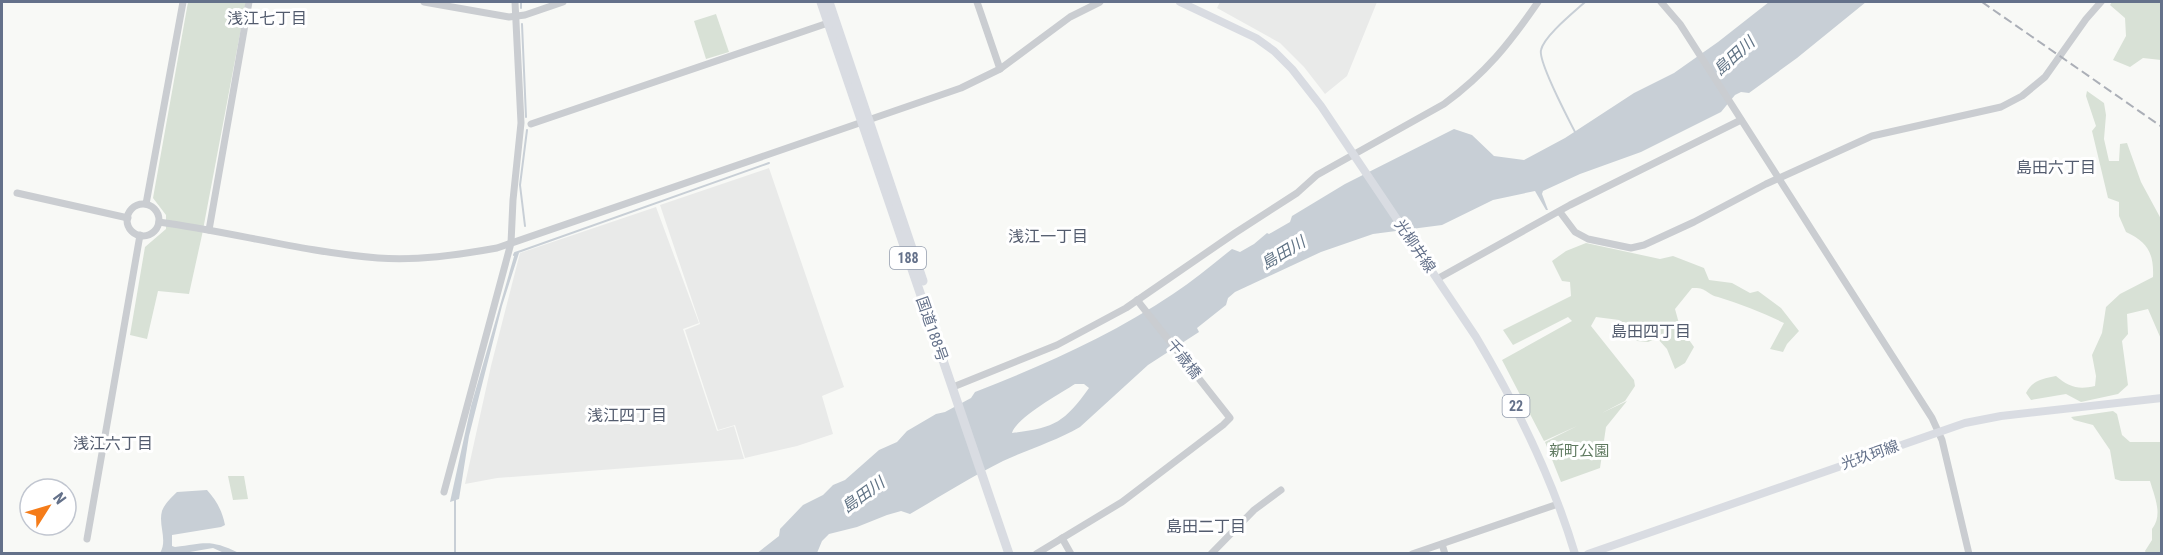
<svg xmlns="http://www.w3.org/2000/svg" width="2163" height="555" font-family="'Roboto Condensed','Noto Sans JP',sans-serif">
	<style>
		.built { fill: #e9eae9 }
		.green { fill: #d8e1d6 }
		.water { fill: #c8cfd6; fill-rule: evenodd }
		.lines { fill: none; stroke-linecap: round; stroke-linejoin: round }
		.stream { stroke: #c8cfd6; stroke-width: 2 }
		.minor { stroke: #cacdd1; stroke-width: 7 }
		.major { stroke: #d9dce2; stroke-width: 8 }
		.highway { stroke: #d9dce2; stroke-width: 9 }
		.rail { stroke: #abafb7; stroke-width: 2; stroke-dasharray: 9 4.5; stroke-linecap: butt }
		.labels { text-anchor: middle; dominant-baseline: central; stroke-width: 6; stroke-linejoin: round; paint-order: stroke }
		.shield { fill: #fff; stroke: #929cad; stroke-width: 1.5 }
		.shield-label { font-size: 14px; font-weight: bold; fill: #64718a }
		.street-label { font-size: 15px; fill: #64718a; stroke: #fff }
		.park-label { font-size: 15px; fill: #607a61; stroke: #fff }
		.neighbourhood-label { font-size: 16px; fill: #535c6e; stroke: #fff }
		.water-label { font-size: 16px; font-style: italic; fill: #607385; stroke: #fff }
	</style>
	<rect width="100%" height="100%" fill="#f8f9f6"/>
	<g class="built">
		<path d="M1220,2H1377L1347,76L1325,94L1304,67L1280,43L1217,8Z"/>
		<path d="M769,168L844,387L822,396L833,434L797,446L745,458L735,425L718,430L685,330L700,324L660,205Z"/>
		<path d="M656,207L699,323L683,329L717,431L734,426L744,459L497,478L465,484L491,366L520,253Z"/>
	</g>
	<g class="green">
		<path d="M188,2H246L202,235L189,294L158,291L147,339L130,335L145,247L166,229V215L153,198Z"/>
		<path d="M2112,2H2161V60L2143,58L2130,67L2113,60L2126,36L2125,18L2110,5Z"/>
		<path d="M716,14L729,52L706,59L694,21Z"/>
		<path d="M2087,91L2104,103L2106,115L2104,139L2109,161H2119L2120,144L2127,143L2141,182L2161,219V339L2148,309L2127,314L2128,334L2122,341L2128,385L2118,394L2081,402L2066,394L2031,400L2026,393C2033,380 2042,379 2056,376C2069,387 2078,390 2095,386L2096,376L2092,355L2102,333L2106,307L2120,294L2153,277C2154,254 2148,242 2126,232L2119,216V202L2108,198L2092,131L2096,126L2086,96Z"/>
		<path d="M1586,243L1660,259L1673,256L1704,268L1709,280L1732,283L1750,293L1758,291L1781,308L1799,331L1787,344L1783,352L1770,349L1784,323C1763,313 1741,304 1718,297C1706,294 1707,287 1692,288L1675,309L1680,327L1694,347L1685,363L1675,369L1667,349L1657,338L1648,342L1637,341L1619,320L1596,317L1591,326L1634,380L1635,386L1625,401L1602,413L1627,401L1606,427L1600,468L1561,482L1545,442L1577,426L1544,441L1502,360L1572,321L1568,317L1513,345L1503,330L1571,296L1570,282L1562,281L1552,261L1566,251Z"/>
		<path d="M2113,411L2117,414L2122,435L2130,442H2161V553H2146L2145,551L2152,540V529C2163,515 2155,498 2150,481H2121L2115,479L2110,450L2093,425L2074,420L2071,417Z"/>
		<path d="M228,476H244L248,499L233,500Z"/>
	</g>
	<g class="water">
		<path d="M1769,2H1866L1797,58L1749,93L1741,92L1735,95L1721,112L1641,152L1580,174L1543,191L1542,194L1548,210H1546L1535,191L1493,200L1442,225L1373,234L1321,252L1235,292L1228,298L1226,305L1197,328L1199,332L1148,365L1080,427C1056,441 1029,449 1003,461C971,477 941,496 910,514L901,511L887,515L857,527L829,534L822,541L817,553L756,554L779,536L780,529L803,505L823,495L833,485L845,480L879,450L897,442L907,431L936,414L945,412L971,398L975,392C1044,365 1112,335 1173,294C1194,280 1213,264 1232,249L1240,252L1254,244L1267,233L1269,234L1290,222L1292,216L1345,184L1454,129L1472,135L1494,156L1524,160L1565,138L1634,93L1674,73L1718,42ZM1075,384H1084L1089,388C1064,423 1054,428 1012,433C1016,418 1061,393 1075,384Z"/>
		<path d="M515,253H519L502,306L469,436L459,499L450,502L471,406Z"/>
		<path d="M207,490C216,500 222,510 225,525L221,527L172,535V546L175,547C206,543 210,539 239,553H224L213,548L184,553H160C168,540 158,525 162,511C165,503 172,497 177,492Z"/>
	</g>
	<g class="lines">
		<g class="stream">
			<path d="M521,2V8"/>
			<path d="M522,24L526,117"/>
			<path d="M1575,132C1568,118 1538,62 1541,50C1544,36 1574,12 1585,2"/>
			<path d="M525,226L520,185L527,130"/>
			<path d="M514,255L515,253L521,251L769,163"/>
			<path d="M455,499V554"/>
		</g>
		<g class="minor">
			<path d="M424,2L509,17L525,15L563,2"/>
			<path d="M977,2L1000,69"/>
			<path d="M1661,2L1680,24L1932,418L1942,440L1969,554"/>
			<path d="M531,124L828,23"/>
			<path d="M17,193L128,218"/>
			<path d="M146,204L183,2"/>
			<circle cx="143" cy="220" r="16"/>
			<path d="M1560,212L1575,232L1588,239L1631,248L1644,245L1694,222L1766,184L1872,136L2001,107L2022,96L2045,77L2086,19L2101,2"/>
			<path d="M159,222C232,232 304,252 378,258C417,261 458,255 497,248L961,88L1000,69L1070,17L1100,2"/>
			<path d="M209,230L249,2"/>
			<path d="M1437,279L1570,205L1741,120"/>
			<path d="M953,387L1057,345L1126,308L1235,233L1297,193L1317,175L1444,104C1486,73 1509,44 1538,2"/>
			<path d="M444,492L511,243L513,200L521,123L515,2"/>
			<path d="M1062,538L1071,554"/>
			<path d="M87,539L140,235"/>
			<path d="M1442,544L1445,554"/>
			<path d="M1036,554L1122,502L1223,425L1230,418L1137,300"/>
			<path d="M1211,554L1254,510L1281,490"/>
			<path d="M1412,554L1558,504"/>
		</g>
		<g class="major">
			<path d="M1180,2L1256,38L1274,51L1292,69L1321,106L1476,337C1517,406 1552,477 1575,554"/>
			<path d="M1588,554L1965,423L2001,416L2162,398"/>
		</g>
		<g class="highway">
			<path d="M821,2L1009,554"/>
			<path d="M829,2L923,281"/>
		</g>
		<path class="rail" d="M1982,2L2162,127"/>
	</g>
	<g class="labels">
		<g class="shield">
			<rect x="890" y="247" width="36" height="22" rx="4.5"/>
			<rect x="1502.5" y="395" width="27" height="22" rx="4.5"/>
		</g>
		<g class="shield-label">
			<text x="908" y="258">188</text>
			<text x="1516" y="406">22</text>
		</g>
		<g class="street-label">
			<text transform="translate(1415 246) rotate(56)">光柳井線</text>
			<text transform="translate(932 329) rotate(71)">国道188号</text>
			<text transform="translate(1184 359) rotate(52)">千歳橋</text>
			<text transform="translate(1870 455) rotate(-19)">光玖珂線</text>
		</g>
		<g class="park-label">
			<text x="1579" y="451">新町公園</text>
		</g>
		<g class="neighbourhood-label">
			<text x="267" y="18">浅江七丁目</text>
			<text x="2056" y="167">島田六丁目</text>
			<text x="1048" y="236">浅江一丁目</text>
			<text x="1651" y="331">島田四丁目</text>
			<text x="627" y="415">浅江四丁目</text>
			<text x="113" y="443">浅江六丁目</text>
			<text x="1206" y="526">島田二丁目</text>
		</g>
		<g class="water-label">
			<text transform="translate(1734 56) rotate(-42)">島田川</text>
			<text transform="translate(1283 253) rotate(-31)">島田川</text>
			<text transform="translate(863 495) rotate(-36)">島田川</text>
		</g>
	</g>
	<rect width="2163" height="555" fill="none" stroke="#64718a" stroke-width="6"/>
	<g transform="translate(48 507) rotate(53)"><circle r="28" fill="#ffffff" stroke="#c1c6d0" stroke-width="1.5"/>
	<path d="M0-4.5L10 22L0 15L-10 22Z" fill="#f57c19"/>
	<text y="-9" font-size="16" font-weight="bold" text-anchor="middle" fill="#64718a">N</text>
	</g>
</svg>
